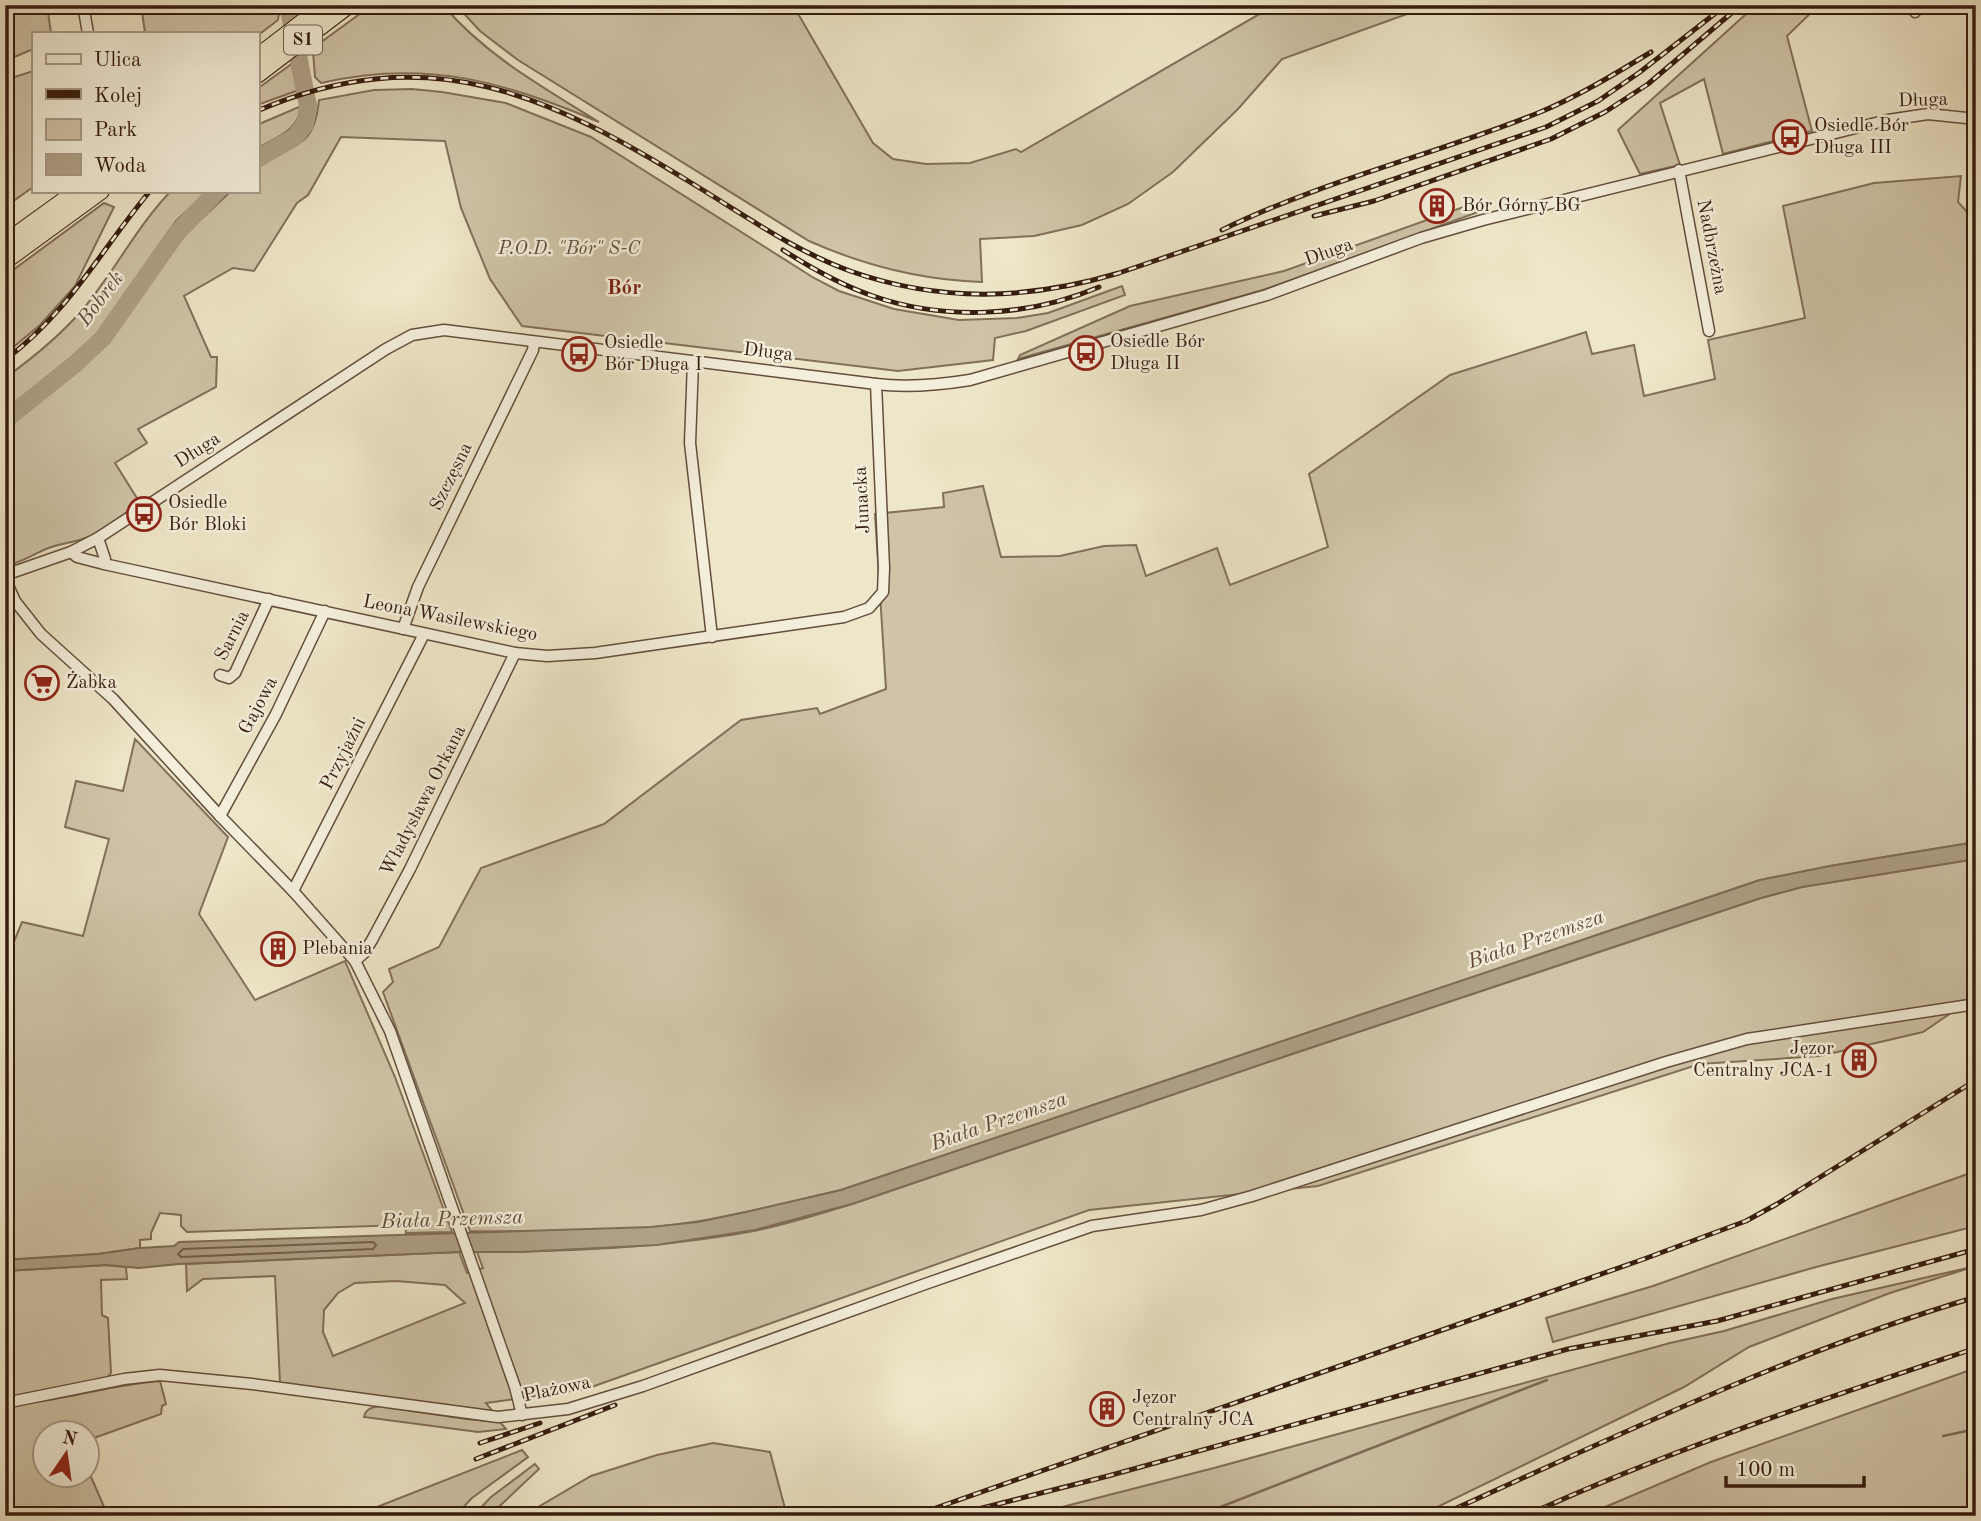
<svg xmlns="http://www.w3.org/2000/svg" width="1981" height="1521" font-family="'Old Standard TT',serif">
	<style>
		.green { fill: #cfc4a8; stroke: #82705a; stroke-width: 2; fill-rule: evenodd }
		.water { fill: #afa188; stroke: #7e6c57; stroke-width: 2 }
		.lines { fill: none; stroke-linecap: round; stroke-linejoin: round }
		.shore { stroke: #725e4a; stroke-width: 2 }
		.stream { stroke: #7e6c57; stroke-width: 2.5 }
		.river { stroke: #afa188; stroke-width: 18 }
		.minor-casing { stroke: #634e3c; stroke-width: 13 }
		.highway-casing { stroke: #351c0d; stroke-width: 18 }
		.minor { stroke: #f4efdb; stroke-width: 10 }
		.highway { stroke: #eee6c8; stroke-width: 16 }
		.rail-casing { stroke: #351c0d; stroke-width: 5 }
		.rail { stroke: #f4efdb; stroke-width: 2.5; stroke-dasharray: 8; stroke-linecap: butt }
		.labels { text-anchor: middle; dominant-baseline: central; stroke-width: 5; stroke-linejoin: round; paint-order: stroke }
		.shield { fill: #f4efdb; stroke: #6e5b4b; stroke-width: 2 }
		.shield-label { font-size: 18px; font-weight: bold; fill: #351c0d }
		.street-label { font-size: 19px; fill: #351c0d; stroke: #f4efdb }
		.poi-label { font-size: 19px; fill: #351c0d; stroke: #f4efdb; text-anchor: start }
		.park-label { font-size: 19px; font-style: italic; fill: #634e3c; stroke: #f4efdb }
		.neighbourhood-label { font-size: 21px; font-weight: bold; fill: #7a1f14; stroke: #f4efdb }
		.water-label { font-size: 21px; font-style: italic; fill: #604b38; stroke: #f4efdb }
	</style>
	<rect width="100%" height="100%" fill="#eee6c8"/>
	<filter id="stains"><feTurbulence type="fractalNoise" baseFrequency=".00286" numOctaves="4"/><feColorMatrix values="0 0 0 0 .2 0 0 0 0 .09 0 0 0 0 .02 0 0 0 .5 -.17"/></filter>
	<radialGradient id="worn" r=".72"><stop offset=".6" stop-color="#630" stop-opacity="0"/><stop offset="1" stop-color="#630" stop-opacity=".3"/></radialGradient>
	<g class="green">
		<path d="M5,5H47L51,33H33V49L5,61Z"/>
		<path d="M141,5H280L278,20L257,36V33H145Z"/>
		<path d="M372,5H443C485,55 544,88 599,122C504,81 424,59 321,83L315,77L313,52L320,43Z"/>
		<path d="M456,5H793L873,143L893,159L926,164L970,163L1016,149L1021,152L1275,5H1326L1328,9L1334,5H1432L1282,59L1238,109L1173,172L1128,204L1082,225L1034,236L980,239L982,282C921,280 865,266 809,241L518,60L480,31Z"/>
		<path d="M1756,5H1819L1787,36L1812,131L1723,154L1704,79L1660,103L1680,165L1640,174L1618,130Z"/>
		<path d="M293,63L299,90L257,105V89Z"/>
		<path d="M33,71V187L5,207V80Z"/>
		<path d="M412,89L442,92L506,103L591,137L814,278L839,291L894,309L959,320L1017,318L1048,313L1122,286L1125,295L1026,331L995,338L993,360L898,371L522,326L490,279L461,208L445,141L341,137L308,195L297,203L254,271L233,268L184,296L211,357H217L216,387L138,429L147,443L115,463L140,503C123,514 106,529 88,537C74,543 60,543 46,549C32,555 20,563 5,566V378C34,357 60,336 83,309C115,271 137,226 171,191H208L176,221L150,259L159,269L181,238L231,191H257V168C292,141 314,152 319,100L374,90Z"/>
		<path d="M301,106C299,131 276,137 257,149V125Z"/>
		<path d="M1961,176L1958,202L1976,222V842L1830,866L1760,880L841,1190C794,1201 747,1213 700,1221C624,1234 546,1231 470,1231L383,992L393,982L389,969L439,947L481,868L604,824L741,720L817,708L820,714L886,689L875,514L944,507L943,493L983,486L1001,557L1060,556L1104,546L1136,545L1146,576L1217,548L1230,585L1328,547L1309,474L1450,375L1586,332L1592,354L1634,345L1644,396L1715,379L1708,340L1805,318L1783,206L1874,183Z"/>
		<path d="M1483,200L1481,211L1263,290L1018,359L1020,355L1130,306L1284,271Z"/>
		<path d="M104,203L114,207L75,286L40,325L5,354V276Z"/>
		<path d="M135,739L228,837L199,914L255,1000L345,961L395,1077L452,1232L406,1233L405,1225L187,1232L181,1226V1215L160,1213L151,1233V1239L140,1240V1248L98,1254L5,1260V954H9L22,922L83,936L109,839L65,827L76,781L123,791Z"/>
		<path d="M1976,859V996L1923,1032L1820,1056L1700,1064L1318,1186L1089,1210L586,1389L486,1403L493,1412L280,1383L275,1276L203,1279L187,1291L186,1264L459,1252L467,1273L483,1268L477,1252C569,1252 664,1248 754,1231C788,1224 820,1214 852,1204L1286,1056L1761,898L1802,887ZM396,1281L445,1285L465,1303L333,1356L323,1332L324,1310L338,1293L355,1283Z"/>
		<path d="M1976,1171V1226L1816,1267L1553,1342L1546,1318L1653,1286Z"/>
		<path d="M106,1265L126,1267L127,1279L101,1280L102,1315L108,1318L111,1373L106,1379L36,1402C77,1397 117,1384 160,1381L166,1404L162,1406L161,1414L94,1438L88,1439V1434H46V1476H88V1470L108,1516H5V1271Z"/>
		<path d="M1976,1266L1890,1293L1749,1347L1684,1387L1419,1516H1027L1214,1468L1670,1343L1724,1331L1832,1299Z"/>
		<path d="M1976,1368V1516H1584L1711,1462Z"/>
		<path d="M379,1406L466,1419L500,1422L506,1429L478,1432L364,1417C366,1409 370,1408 379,1406Z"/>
		<path d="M713,1443L770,1452L787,1516H523L591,1476L657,1455Z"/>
		<path d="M522,1450L528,1457L472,1498L455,1516H354Z"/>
		<path d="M535,1464L539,1469L489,1516H473L491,1497Z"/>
	</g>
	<path class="water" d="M1976,842V859L1802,887L1761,898L1286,1056L852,1204L755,1230L657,1245L520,1252H459L179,1264L139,1268L106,1265L5,1271V1260L98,1254L140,1248L174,1246L179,1242L651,1227L698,1222L746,1212L841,1190L1760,880L1830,866Z"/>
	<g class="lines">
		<path class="shore" d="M373,1242L376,1245L373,1249L181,1257L178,1254L183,1249Z"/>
		<g class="stream">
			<path d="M1943,1436L1976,1429"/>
			<path d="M1197,1516L1547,1380"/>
		</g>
		<g class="river">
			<path d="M257,159L295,137L305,124L308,106L288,5"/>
			<path d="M5,420L75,364L103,338L176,234L217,191"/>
		</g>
		<g class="minor-casing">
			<g id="minor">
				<path d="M83,5L88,33"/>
				<path d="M1915,12L1920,5"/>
				<path d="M1679,170L1709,331"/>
				<path d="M693,362L690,443L712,637"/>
				<path d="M98,538L105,559L104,564"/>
				<path d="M71,552L77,557L104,564L515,653L547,656L595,653L844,617L869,608L883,592L884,568L876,384"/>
				<path d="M5,575L71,552L98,538L386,349L412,335L444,330L876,384C908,388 939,385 970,380L1267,295L1421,238L1483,220L1888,120L1928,114L1976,119"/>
				<path d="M5,579L15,601L41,634L113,699L220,816L293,891L355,961L390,1031L515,1387L522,1415"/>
				<path d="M403,629L418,587L533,350L534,342"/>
				<path d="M220,675L229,678L235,673L269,599"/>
				<path d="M220,816L276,714L325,611"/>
				<path d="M293,891L424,634"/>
				<path d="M355,961L364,953L372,940L410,869L515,653"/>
				<path d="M5,1403L124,1379L160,1375L252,1384L498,1417L568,1409L643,1386L928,1283L1092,1226L1201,1210L1252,1196L1666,1062L1747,1039L1976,1004"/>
			</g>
		</g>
		<g class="highway-casing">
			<g id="highway">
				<path d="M257,57L325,5"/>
				<path d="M257,75L349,5"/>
				<path d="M5,243L77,191"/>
				<path d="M5,261L101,191"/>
			</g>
		</g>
		<use href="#minor" class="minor"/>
		<use href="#highway" class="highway"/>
		<g class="rail-casing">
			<g id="rail">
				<path d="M257,111C429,37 550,95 698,187C747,217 795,251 850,271C941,303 1028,300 1119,273L1546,127L1598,101L1640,72L1726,5"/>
				<path d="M1314,216L1374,201L1551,139L1605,112L1648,84L1741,5"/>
				<path d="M1222,230C1324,180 1434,155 1538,113C1577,97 1615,74 1651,52"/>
				<path d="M783,250C811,268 841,285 873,296C945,321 1029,317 1099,287"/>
				<path d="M5,360C70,311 100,251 150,191"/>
				<path d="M480,1443L540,1423"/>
				<path d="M476,1459L615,1405"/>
				<path d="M913,1516L1644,1259L1746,1221L1777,1204L1976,1080"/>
				<path d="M951,1516L1108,1476L1568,1349L1717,1321L1976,1249"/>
				<path d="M1439,1516C1615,1437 1790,1352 1976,1297"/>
				<path d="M1525,1516C1671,1449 1824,1399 1976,1348"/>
			</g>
		</g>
		<use href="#rail" class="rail"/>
	</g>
	<defs>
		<g id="bus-ring" transform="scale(1.75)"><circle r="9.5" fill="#f4efdb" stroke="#8f2418" stroke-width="1.5"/><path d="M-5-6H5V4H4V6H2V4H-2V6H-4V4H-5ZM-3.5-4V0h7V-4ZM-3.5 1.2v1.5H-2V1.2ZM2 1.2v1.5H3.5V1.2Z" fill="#8f2418"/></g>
		<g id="building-ring" transform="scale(1.75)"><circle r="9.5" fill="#f4efdb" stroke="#8f2418" stroke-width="1.5"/><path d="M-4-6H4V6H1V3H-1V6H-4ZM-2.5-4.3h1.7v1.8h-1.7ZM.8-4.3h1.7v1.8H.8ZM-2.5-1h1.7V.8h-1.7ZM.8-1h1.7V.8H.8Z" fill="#8f2418"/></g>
		<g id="supermarket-ring" transform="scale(1.75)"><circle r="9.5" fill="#f4efdb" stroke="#8f2418" stroke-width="1.5"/><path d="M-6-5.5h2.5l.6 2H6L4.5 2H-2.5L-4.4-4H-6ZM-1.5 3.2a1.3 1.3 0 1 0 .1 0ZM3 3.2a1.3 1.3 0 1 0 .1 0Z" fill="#8f2418"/></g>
	</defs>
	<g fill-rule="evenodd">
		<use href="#bus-ring" x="1790" y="137"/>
		<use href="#building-ring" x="1437" y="206"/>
		<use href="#bus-ring" x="1086" y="353"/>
		<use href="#bus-ring" x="579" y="354"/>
		<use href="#bus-ring" x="144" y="514"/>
		<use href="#supermarket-ring" x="42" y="683"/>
		<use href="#building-ring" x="278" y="949"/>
		<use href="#building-ring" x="1859" y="1060"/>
		<use href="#building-ring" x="1107" y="1409"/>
	</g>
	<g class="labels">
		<rect class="shield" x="284" y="25.5" width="38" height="29" rx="5"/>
		<g class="shield-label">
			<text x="303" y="40">S1</text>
		</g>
		<g class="street-label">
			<text transform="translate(1923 101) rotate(-2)">Długa</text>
			<text transform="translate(1711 247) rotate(79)">Nadbrzeżna</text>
			<text transform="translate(1329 253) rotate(-20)">Długa</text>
			<text transform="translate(768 353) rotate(7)">Długa</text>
			<text transform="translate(198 451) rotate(-33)">Długa</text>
			<text transform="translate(452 477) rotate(-64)">Szczęsna</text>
			<text transform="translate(863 500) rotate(-93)">Junacka</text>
			<text transform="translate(450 619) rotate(11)">Leona Wasilewskiego</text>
			<text transform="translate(233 636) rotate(-63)">Sarnia</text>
			<text transform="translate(259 706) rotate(-62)">Gajowa</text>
			<text transform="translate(344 754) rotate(-63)">Przyjaźni</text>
			<text transform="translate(424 801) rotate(-63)">Władysława Orkana</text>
			<text transform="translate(557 1390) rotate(-12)">Plażowa</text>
		</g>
		<g class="poi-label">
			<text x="1814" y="126">Osiedle Bór<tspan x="1814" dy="22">Długa III</tspan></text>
			<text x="1462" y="206">Bór Górny BG</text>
			<text x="1110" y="342">Osiedle Bór<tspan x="1110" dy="22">Długa II</tspan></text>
			<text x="604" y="343">Osiedle<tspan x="604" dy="22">Bór Długa I</tspan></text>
			<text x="168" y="503">Osiedle<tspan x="168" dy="22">Bór Bloki</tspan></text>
			<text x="66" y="683">Żabka</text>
			<text x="302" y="949">Plebania</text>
			<text x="1834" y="1049" text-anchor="end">Jęzor<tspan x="1834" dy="22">Centralny JCA-1</tspan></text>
			<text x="1132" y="1398">Jęzor<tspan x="1132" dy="22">Centralny JCA</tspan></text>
		</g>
		<g class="park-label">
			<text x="569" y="249">P.O.D. "Bór" S-C</text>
		</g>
		<g class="neighbourhood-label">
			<text x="624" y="288">Bór</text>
		</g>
		<g class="water-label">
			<text transform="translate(101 299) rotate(-53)">Bobrek</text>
			<text transform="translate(1536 940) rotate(-19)">Biała Przemsza</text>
			<text transform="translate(999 1122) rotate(-19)">Biała Przemsza</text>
			<text transform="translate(452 1220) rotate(-2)">Biała Przemsza</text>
		</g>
	</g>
	<rect width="1981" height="1521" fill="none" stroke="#eee6c8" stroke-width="28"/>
	<rect x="7" y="7" width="1967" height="1507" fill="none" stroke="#351c0d" stroke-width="3.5"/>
	<rect x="14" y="14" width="1953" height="1493" fill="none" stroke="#351c0d" stroke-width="2"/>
	<rect x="32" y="32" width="228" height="161" fill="#f4efdb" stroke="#a89b89" stroke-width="2"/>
	<rect x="46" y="54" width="35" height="10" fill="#f4efdb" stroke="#a89b89" stroke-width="2"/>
	<text x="94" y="66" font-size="21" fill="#351c0d">Ulica</text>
	<rect x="46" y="89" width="35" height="10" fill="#351c0d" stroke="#a89b89" stroke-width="2"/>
	<text x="94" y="102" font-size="21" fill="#351c0d">Kolej</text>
	<rect x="46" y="119" width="35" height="21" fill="#cfc4a8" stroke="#a89b89" stroke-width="2"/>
	<text x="94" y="136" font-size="21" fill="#351c0d">Park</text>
	<rect x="46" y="154" width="35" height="21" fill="#afa188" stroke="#a89b89" stroke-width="2"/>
	<text x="94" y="172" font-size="21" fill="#351c0d">Woda</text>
	<g transform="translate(66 1454) rotate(13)"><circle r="33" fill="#f4efdb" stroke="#a89b89" stroke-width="2"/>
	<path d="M0-5L12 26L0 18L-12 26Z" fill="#8f2418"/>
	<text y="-10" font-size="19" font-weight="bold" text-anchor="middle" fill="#351c0d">N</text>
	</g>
	<path d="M1726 1476v10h138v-10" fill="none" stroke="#351c0d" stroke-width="3.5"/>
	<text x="1736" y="1476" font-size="21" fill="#351c0d" stroke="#f4efdb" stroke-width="5" paint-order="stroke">100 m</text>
	<rect width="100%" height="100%" filter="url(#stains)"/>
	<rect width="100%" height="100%" fill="url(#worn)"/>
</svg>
